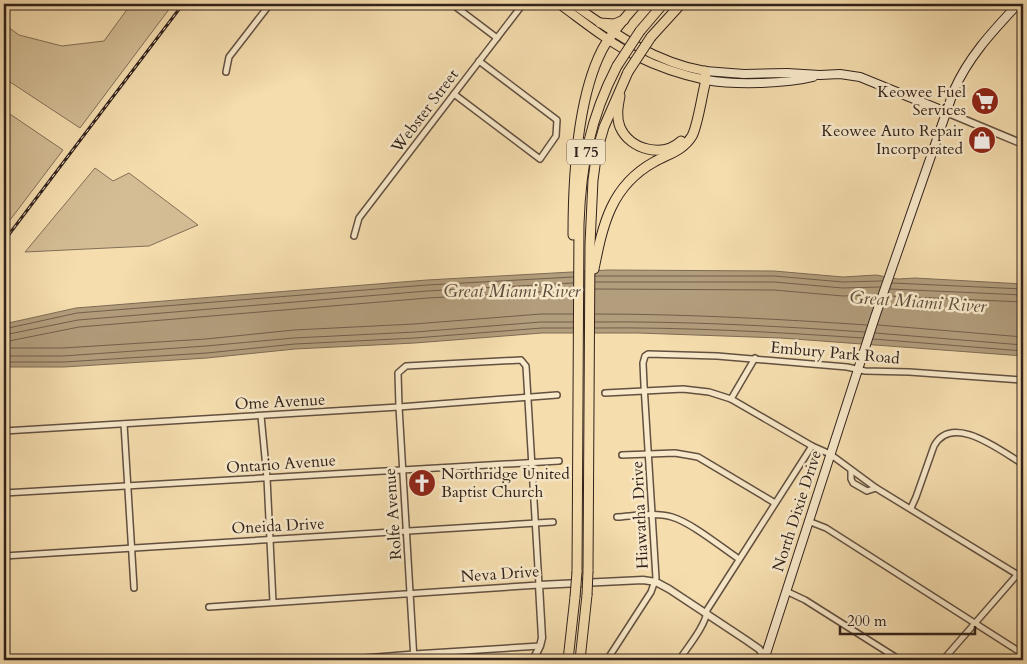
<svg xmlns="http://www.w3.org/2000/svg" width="1027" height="664" font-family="Cardo,serif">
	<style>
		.green { fill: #d4bd95; stroke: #826f58 }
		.water { fill: #b29d7c; stroke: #7e6b55 }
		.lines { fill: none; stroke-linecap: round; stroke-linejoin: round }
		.shore { stroke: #725f4c; stroke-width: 1 }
		.minor-casing { stroke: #625040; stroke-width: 8 }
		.tertiary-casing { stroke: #625040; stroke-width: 9 }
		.secondary-casing { stroke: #31211b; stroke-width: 10 }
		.primary-casing { stroke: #31211b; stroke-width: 10 }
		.motorway-casing { stroke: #31211b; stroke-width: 11 }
		.minor { stroke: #f8e9ca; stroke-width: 5 }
		.tertiary { stroke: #f8e9ca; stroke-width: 6 }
		.secondary { stroke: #f8e9ca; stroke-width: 8 }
		.primary { stroke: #f5ddae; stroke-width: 8 }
		.motorway { stroke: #f5ddae; stroke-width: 9 }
		.rail-casing { stroke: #31211b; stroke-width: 3 }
		.rail { stroke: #f8e9ca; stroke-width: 1; stroke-dasharray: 4; stroke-linecap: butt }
		.motorway-bridge-casing { stroke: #31211b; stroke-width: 11; stroke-linecap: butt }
		.motorway-bridge { stroke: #f5ddae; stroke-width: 9 }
		.labels { text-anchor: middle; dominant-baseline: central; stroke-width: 5; stroke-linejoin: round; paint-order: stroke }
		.shield { fill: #f8e9ca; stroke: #6d5d50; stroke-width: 1 }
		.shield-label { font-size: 15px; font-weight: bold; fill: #31211b }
		.poi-label { font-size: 16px; fill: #31211b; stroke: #f8e9ca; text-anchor: end }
		.street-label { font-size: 16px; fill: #31211b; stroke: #f8e9ca }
		.water-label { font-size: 18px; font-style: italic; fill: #5e4c3d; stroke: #f8e9ca }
	</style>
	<rect width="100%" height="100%" fill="#f5ddae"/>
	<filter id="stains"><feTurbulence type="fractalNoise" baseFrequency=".004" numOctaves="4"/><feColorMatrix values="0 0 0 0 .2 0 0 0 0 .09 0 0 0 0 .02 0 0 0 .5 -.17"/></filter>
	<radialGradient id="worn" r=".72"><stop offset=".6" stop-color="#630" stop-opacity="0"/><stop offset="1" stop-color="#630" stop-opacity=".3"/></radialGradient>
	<g class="green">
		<path d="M131,4H173L80,128L4,78V24L19,35L62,46L104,41Z"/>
		<path d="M4,110L63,150L4,228Z"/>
		<path d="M95,168L113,181L129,173L198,225L149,246L25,252Z"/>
	</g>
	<path class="water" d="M608,270L774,271L843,277L876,275L898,279L915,278L1023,284V356L781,338L638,333H542L415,343L295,349L207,358L64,367H4V324L76,308L427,280Z"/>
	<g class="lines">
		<g class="shore">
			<path d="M595,276H774L843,282L882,281"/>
			<path d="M595,282H774L843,288L880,287"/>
			<path d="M892,283L1023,289"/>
			<path d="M595,289L774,290L843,296L878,295"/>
			<path d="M890,289L1023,295"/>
			<path d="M888,296L1023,302"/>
			<path d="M595,314C686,314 777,319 867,325"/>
			<path d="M595,322C685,321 775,326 865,332"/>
			<path d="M878,325L1023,337"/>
			<path d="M595,328C684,327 774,332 863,338"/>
			<path d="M4,329L77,313L427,285L573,277"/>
			<path d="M875,333L1023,345"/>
			<path d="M4,335L78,320L427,291L573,283"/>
			<path d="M873,339L1023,351"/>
			<path d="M4,342L79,327L428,298L573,290"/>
			<path d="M4,348H63L206,339L294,330L414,324L541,314H573"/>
			<path d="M4,356H63L206,346L294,338L415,332L541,322H573"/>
			<path d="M4,362H64L207,353L295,344L415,338L542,328H573"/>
		</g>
		<g class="minor-casing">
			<g id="minor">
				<path d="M452,4L497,38"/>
				<path d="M226,72L229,57L270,4"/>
				<path d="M454,94L540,159L556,136L557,120L479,61"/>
				<path d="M354,236L359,218L523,4"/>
				<path d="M605,393L683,389L709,392L731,399L812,446L830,454L876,488L1023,578"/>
				<path d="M731,399L755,358"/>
				<path d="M261,416L267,478L273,602"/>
				<path d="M124,424L134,588"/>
				<path d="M4,431L399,407L557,395"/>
				<path d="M622,455L675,453L698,457L775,503"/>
				<path d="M851,471V479L853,483L867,491L876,488"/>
				<path d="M4,493L559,461"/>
				<path d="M911,508L916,497L934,446C952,412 1001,451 1023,464"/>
				<path d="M617,517C634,516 655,512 672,517C692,523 721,547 739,559"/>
				<path d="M808,521L826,528L1023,654"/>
				<path d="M4,556L553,522"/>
				<path d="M786,591L805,600L900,660"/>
				<path d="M209,607C319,599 429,592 539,585L526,366L521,360L406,366L398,373L399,407L414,660"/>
				<path d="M339,660L414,654L540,646"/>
				<path d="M607,660L651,592L656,578L644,385L643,363L645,356L648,354L717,356L847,367L865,371L909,372L1023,380"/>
				<path d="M679,660C687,648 707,624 707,610L812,446"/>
				<path d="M943,660L1023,568"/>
			</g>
		</g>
		<g class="tertiary-casing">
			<g id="tertiary">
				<path d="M946,112L1023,144"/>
				<path d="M533,660L540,646L542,638L539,585L643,580L656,582L669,589L746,640L759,649L765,657"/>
			</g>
		</g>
		<g class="secondary-casing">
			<g id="secondary">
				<path d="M705,71L744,74L787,73L820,75L840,74L860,77L946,112"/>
				<path d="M706,80C734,85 786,84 813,77"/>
				<path d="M764,660L875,317L954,90C969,56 993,31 1018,4"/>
			</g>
		</g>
		<g class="primary-casing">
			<g id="primary">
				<path d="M559,4C584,22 608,42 636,56C658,67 682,75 706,80"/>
				<path d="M573,4C614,33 654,62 705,71"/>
			</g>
		</g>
		<g class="motorway-casing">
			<g id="motorway">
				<path d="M600,23L614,24L624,20"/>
				<path d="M640,31L663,4"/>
				<path d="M651,37L681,4"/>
				<path d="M620,96C618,106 616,117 620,127C630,150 663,158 681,141"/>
				<path d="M573,235C573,180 577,99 602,50C611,33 625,18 637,4"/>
				<path d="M594,269C603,224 611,186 654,162C668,154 683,151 692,136C698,125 702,94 706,80L705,71"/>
				<path d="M588,571L590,244L593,180L597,151L604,127L628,72"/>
				<path d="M577,572L579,224C581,165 590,118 617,66"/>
				<path d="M568,660L575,597"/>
				<path d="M580,660L587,595"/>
			</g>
		</g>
		<use href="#minor" class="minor"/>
		<use href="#tertiary" class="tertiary"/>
		<use href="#secondary" class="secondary"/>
		<use href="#primary" class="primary"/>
		<use href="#motorway" class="motorway"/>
		<g class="rail-casing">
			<path id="rail" d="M4,241L183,4"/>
		</g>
		<use href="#rail" class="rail"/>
		<g class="motorway-bridge-casing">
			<g id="motorway-bridge">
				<path d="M617,66L640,31"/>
				<path d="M628,72L651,37"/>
				<path d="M587,595L588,571"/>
				<path d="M575,597L577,572"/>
			</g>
		</g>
		<use href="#motorway-bridge" class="motorway-bridge"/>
	</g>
	<defs>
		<g id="supermarket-disc" transform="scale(1.4375)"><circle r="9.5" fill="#8f2418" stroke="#f8e9ca"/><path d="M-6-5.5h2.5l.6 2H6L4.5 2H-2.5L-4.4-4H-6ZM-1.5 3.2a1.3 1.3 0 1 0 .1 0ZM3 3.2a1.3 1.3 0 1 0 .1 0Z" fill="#fff"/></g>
		<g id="shop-disc" transform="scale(1.4375)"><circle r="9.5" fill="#8f2418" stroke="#f8e9ca"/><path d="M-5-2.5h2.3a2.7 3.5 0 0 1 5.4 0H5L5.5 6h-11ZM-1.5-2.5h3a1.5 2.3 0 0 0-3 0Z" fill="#fff"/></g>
		<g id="church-disc" transform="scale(1.4375)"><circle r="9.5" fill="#8f2418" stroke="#f8e9ca"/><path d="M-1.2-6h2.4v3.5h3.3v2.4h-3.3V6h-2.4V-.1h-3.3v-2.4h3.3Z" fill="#fff"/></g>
	</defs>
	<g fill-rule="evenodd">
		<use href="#supermarket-disc" x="985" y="101"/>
		<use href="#shop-disc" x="982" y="140"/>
		<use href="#church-disc" x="422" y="483"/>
	</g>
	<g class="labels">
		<rect class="shield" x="567" y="139.5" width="38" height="25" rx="4"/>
		<g class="shield-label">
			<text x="586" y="152">I 75</text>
		</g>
		<g class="poi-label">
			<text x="966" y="92">Keowee Fuel<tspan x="966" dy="18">Services</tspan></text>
			<text x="963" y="131">Keowee Auto Repair<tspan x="963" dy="18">Incorporated</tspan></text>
			<text x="441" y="474" text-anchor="start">Northridge United<tspan x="441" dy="18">Baptist Church</tspan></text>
		</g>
		<g class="street-label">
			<text transform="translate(425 111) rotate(-53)">Webster Street</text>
			<text transform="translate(835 353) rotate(5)">Embury Park Road</text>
			<text transform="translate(280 402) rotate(-3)">Ome Avenue</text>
			<text transform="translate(281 464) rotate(-4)">Ontario Avenue</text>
			<text transform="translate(797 511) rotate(-72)">North Dixie Drive</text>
			<text transform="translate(393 514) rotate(-94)">Rolfe Avenue</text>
			<text transform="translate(640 515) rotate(-93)">Hiawatha Drive</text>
			<text transform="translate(278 526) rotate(-3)">Oneida Drive</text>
			<text transform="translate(500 574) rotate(-4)">Neva Drive</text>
		</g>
		<g class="water-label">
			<text x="512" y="291">Great Miami River</text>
			<text transform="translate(918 302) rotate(4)">Great Miami River</text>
		</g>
	</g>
	<rect width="1027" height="664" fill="none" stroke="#f5ddae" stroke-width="20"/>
	<rect x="5" y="5" width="1017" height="654" fill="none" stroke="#31211b" stroke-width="2.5"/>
	<rect x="10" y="10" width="1007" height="644" fill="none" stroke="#31211b"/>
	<path d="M840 626v8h135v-8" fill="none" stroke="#31211b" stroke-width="2.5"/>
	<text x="847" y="626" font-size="15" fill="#31211b" stroke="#f8e9ca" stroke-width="4" paint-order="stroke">200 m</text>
	<rect width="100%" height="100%" filter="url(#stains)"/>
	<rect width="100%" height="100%" fill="url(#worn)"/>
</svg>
